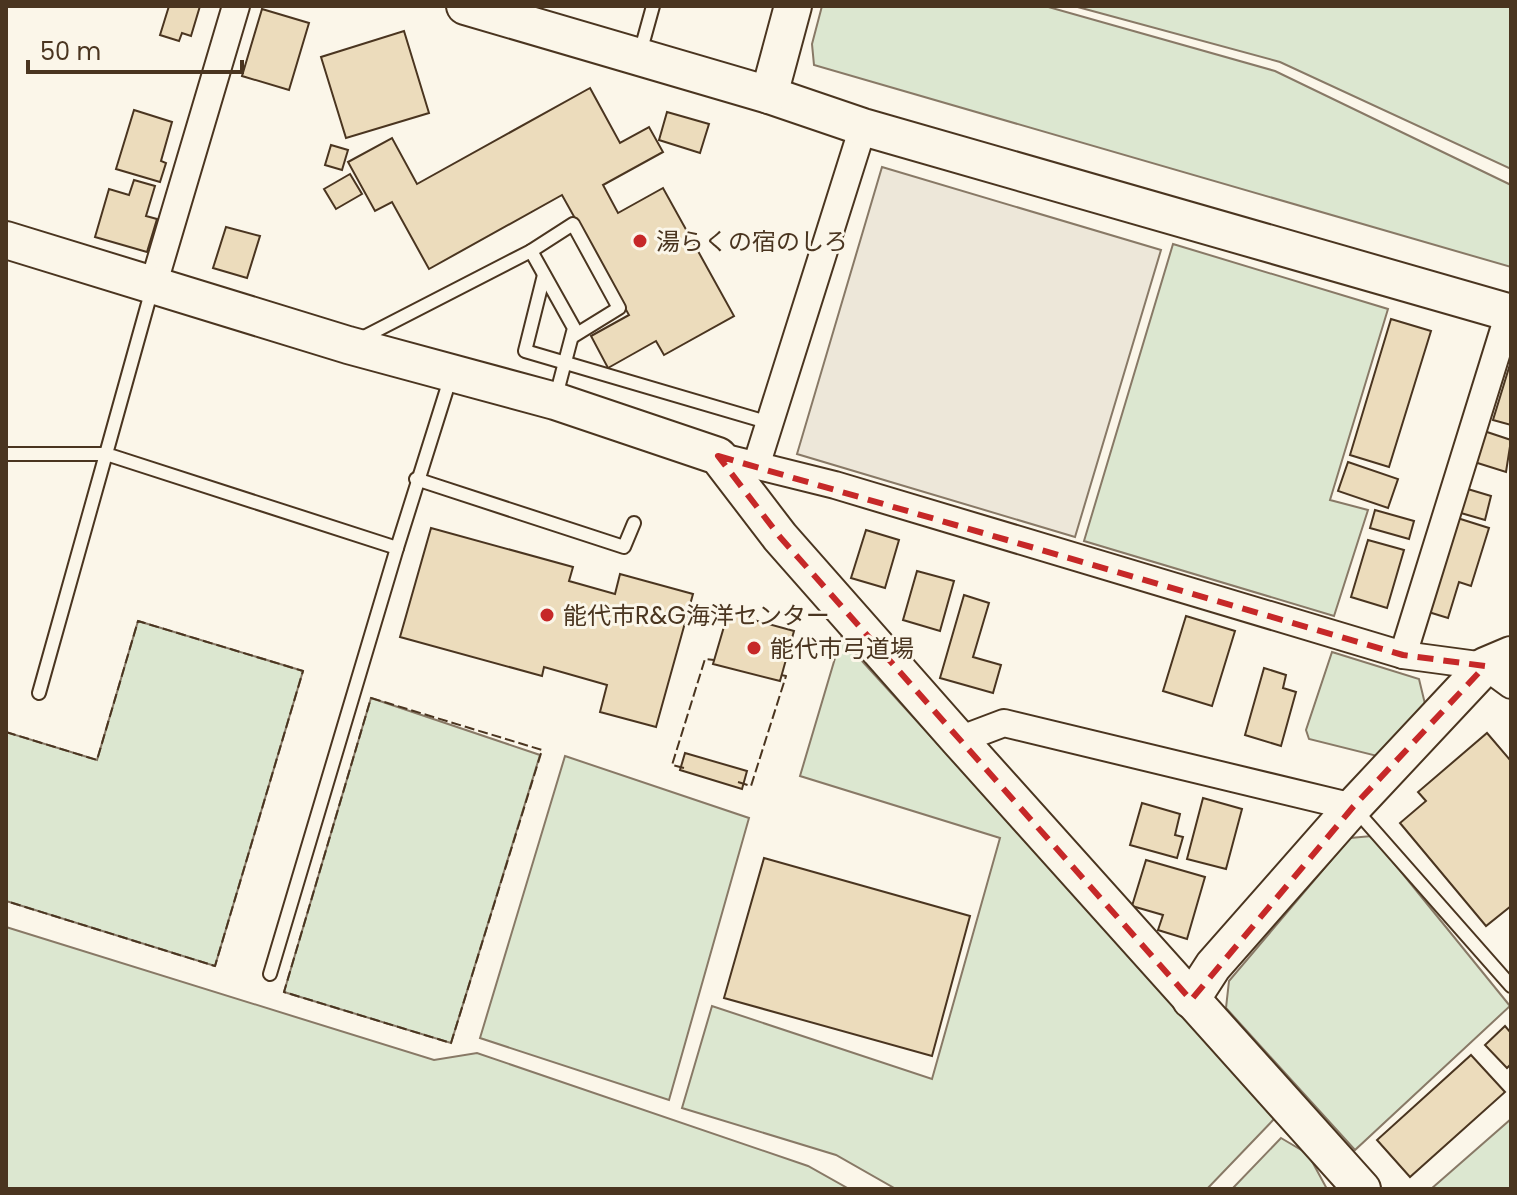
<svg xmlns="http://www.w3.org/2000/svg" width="1517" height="1195" font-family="Poppins,'Noto Sans JP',sans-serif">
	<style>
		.green { fill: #dce7d0; stroke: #887966; stroke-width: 2 }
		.parking { fill: #ede7d9; stroke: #887966; stroke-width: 2 }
		.building { fill: #ecdcbc; stroke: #4a3520; stroke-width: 2 }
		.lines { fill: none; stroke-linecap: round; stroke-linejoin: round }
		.lane-casing { stroke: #4a3520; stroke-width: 16 }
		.street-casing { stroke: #4a3520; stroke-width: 30 }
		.secondary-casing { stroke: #4a3520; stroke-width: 40 }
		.lane { stroke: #fbf6e9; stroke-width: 12 }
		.street { stroke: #fbf6e9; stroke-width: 26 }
		.secondary { stroke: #fbf6e9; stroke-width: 36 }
		.fence { stroke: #4a3520; stroke-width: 2; stroke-dasharray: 10 4; stroke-linecap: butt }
		.marked { fill: none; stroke: #c62828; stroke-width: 6; stroke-dasharray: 16 10; stroke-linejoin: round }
		.poi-dot { fill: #c62828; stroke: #fbf6e9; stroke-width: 3 }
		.labels { text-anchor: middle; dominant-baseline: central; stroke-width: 6; stroke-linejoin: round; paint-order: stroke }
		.poi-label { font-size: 24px; fill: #4a3520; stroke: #fbf6e9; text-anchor: start }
	</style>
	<rect width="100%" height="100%" fill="#fbf6e9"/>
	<g class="green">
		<path d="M822,6H1045L1275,71L1511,185V267L814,65L812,44Z"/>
		<path d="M1074,6H1511V169L1280,62Z"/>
		<path d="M1173,244L1388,309L1330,500L1368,510L1334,616L1084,541Z"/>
		<path d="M138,621L303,671L215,966L6,901V732L97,760Z"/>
		<path d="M841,638L1277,1116L1207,1189H896L836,1155L682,1108L712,1006L932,1079L1000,838L800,776Z"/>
		<path d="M1332,652L1419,679L1426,708L1381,757L1309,739L1306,730Z"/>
		<path d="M371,698L540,755L451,1043L284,992Z"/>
		<path d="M565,756L749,818L669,1100L480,1038Z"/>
		<path d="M1372,836L1510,1006L1355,1150L1226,1008L1229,981L1350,838Z"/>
		<path d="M6,927L434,1060L477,1053L808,1166L849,1189H6Z"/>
		<path d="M1511,1119V1189H1431Z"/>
		<path d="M1281,1138L1308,1154L1327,1189H1232Z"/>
	</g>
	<path class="parking" d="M882,167L1161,250L1075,537L797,454Z"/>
	<g class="building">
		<path d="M169,6H200L191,36L182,33L179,41L160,35Z"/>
		<path d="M262,9L309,23L289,90L242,76Z"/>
		<path d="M404,31L429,113L346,138L321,57Z"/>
		<path d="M590,88L620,143L649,127L663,152L603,185L618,213L663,188L734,316L664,355L656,341L608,368L591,336L629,315L562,195L429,269L392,202L375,211L348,162L392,138L417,184Z"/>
		<path d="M134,110L172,122L161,161L166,163L160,182L116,169Z"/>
		<path d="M667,112L709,124L700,153L659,140Z"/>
		<path d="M331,145L348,150L342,170L325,165Z"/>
		<path d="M350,174L362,194L336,209L324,189Z"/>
		<path d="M134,180L155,186L146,216L157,219L147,252L95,237L109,189L129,195Z"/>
		<path d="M226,227L260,236L247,278L213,268Z"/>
		<path d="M1391,319L1431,331L1389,467L1350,455Z"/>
		<path d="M1511,361V425L1493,420Z"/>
		<path d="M1478,429L1511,440L1506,472L1468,460Z"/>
		<path d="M1348,462L1398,479L1388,508L1338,491Z"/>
		<path d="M1461,487L1491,496L1485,520L1454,511Z"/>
		<path d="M1375,510L1414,521L1409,539L1370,528Z"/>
		<path d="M1451,516L1489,528L1471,586L1459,582L1448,618L1422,610Z"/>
		<path d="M431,528L573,567L569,581L615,594L620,574L693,594L656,727L600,712L607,685L544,667L542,676L400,637Z"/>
		<path d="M866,530L899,540L885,588L851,578Z"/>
		<path d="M1368,540L1404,550L1387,608L1351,597Z"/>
		<path d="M917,571L954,581L940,631L903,620Z"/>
		<path d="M964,595L989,603L973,657L1001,665L993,693L940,678Z"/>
		<path d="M728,613L794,631L780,681L713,664Z"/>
		<path d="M1186,616L1235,631L1212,706L1163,691Z"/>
		<path d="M1264,668L1286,675L1283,688L1296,692L1281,746L1245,735Z"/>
		<path d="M1487,733L1511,761V906L1486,926L1400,823L1426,801L1418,792Z"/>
		<path d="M685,753L747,771L742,789L680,770Z"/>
		<path d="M1203,798L1242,809L1226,869L1187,859Z"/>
		<path d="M1142,803L1180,814L1175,835L1183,837L1177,858L1130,845Z"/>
		<path d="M764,858L970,916L932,1056L724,998Z"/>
		<path d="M1146,860L1205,877L1187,939L1158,930L1163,915L1132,906Z"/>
		<path d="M1505,1026L1511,1033V1064L1507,1068L1485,1045Z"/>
		<path d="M1471,1055L1505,1092L1410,1177L1377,1140Z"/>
	</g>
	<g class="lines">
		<g class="lane-casing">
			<g id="lane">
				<path d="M640,53L653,6"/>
				<path d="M531,251L573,224L619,308L572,337"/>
				<path d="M544,275L525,351L770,423"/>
				<path d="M152,289L106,454L397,548L451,376"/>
				<path d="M358,340L531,251L574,328L556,396"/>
				<path d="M6,454H106L39,693"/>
				<path d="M416,479L624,547L634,523"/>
				<path d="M1355,809L1511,986"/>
				<path d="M270,974L397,548"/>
			</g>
		</g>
		<g class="street-casing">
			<g id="street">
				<path d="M153,286L236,6"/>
				<path d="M718,456L835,485L1403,655L1485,666L1511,685"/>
				<path d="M756,466L863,127"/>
				<path d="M1403,655L1509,313"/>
				<path d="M959,740L1004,723L1353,807"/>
			</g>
		</g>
		<g class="secondary-casing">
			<g id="secondary">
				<path d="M465,6L769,95L863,127L1511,313"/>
				<path d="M769,95L793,6"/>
				<path d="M6,240L348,345L555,401L718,456L780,537L959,740L1362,1189"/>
				<path d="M1191,1000L1213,966L1353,807L1485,666L1511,655"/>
			</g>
		</g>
		<use href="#lane" class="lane"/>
		<use href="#street" class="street"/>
		<use href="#secondary" class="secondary"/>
		<g class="fence">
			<path d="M371,698L542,750L451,1043L284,992Z"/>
			<path d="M6,732L97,760L138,621L303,671L215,966L6,901"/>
			<path d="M684,768L672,765L705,659L714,660"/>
			<path d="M738,782L751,786L786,676L781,675"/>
		</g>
	</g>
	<path class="marked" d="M718,456L1403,655L1485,666L1353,807L1191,1000L780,537Z"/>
	<g class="poi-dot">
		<circle cx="640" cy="241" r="8"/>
		<circle cx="547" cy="615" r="8"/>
		<circle cx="754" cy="648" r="8"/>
	</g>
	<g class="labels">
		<g class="poi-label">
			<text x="656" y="241">湯らくの宿のしろ</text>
			<text x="563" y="615">能代市R&amp;G海洋センター</text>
			<text x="770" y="648">能代市弓道場</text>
		</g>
	</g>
	<rect width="1517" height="1195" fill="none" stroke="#4a3520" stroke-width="16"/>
	<path d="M28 60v12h214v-12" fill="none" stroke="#4a3520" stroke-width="4"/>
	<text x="40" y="60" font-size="24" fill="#4a3520" stroke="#fbf6e9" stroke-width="6" paint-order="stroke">50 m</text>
</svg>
